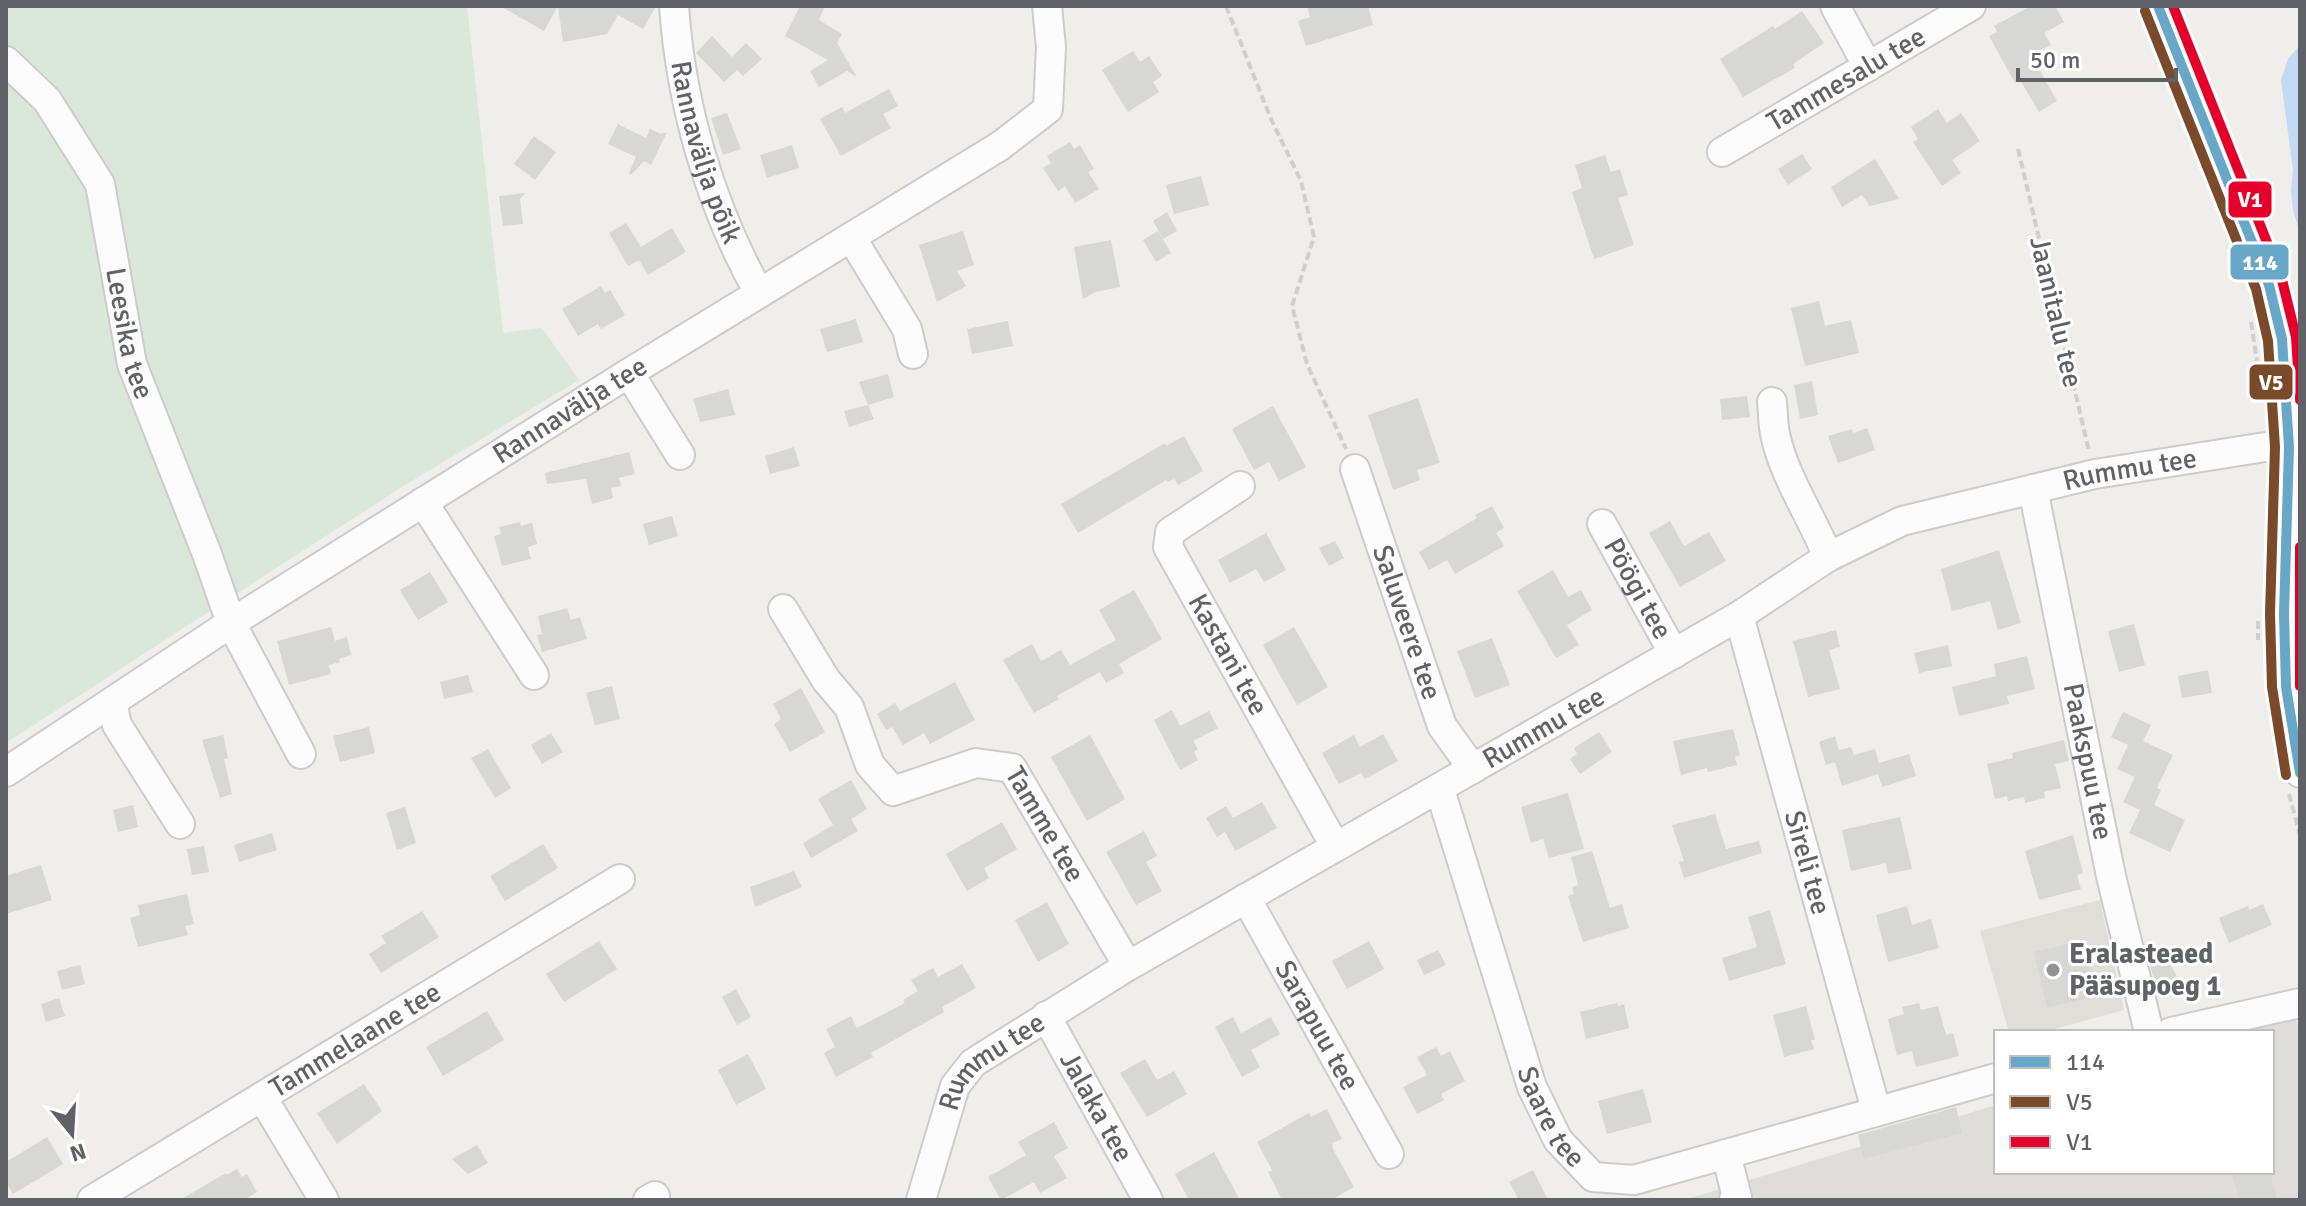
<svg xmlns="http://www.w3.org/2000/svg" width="2306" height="1206" font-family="Signika,sans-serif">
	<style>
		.industrial { fill: #deddda }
		.education { fill: #dfded9 }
		.green { fill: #dae8da }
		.water { fill: #c4d9f3 }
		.building { fill: #d7d7d4 }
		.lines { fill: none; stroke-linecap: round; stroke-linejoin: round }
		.minor-casing { stroke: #cccccb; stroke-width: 32 }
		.path { stroke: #cdd0cf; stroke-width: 4; stroke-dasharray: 8 4; stroke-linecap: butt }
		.minor { stroke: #fdfcfc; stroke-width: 28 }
		.bus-1-casing { stroke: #fff; stroke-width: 16 }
		.bus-2-casing { stroke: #fff; stroke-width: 16 }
		.bus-3-casing { stroke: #fff; stroke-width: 16 }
		.bus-1 { stroke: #68a7c8; stroke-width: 10 }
		.bus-2 { stroke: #7a4b2a; stroke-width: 10 }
		.bus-3 { stroke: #e4002b; stroke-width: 10 }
		.poi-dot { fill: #929395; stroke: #fff; stroke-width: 3 }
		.labels { text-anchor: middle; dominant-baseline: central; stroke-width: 6; stroke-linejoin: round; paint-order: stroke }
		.street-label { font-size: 28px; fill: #606267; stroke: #fff }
		.poi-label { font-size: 28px; font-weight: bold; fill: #606267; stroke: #fff; text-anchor: start }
		.line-badge { stroke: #fff; stroke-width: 3 }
		.badge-label { font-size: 22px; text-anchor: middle; font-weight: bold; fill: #fff }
	</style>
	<rect width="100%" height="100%" fill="#efeeea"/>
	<path class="industrial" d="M2295,1014L2300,1035V1200H1684L1996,1105V1172H2272V1032H2236Z"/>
	<path class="education" d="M2100,900L2124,1010L2043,1032H2009L1980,931Z"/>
	<path class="green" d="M6,6H467L503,333L542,328L579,380L397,490L6,743Z"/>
	<path class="water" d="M2300,45V234L2293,210L2291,191L2293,170L2281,80L2288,59Z"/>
	<g class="building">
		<path d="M500,6H558L544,31Z"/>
		<path d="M558,6H656L643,29L618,15L607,34L563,42Z"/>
		<path d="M800,6H825L819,20L842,34L837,43L857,77L847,71L819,87L810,71L828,60L785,36Z"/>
		<path d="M1307,6H1368L1373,25L1306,46L1298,21L1310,17Z"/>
		<path d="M2031,6H2055L2064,22L2044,33L2051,45L2034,54L2041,68L2039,69L2057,101L2039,112L2020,80L2015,83L1989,36L1997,32L1994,26Z"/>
		<path d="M1802,11L1824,43L1793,64L1795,68L1743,97L1720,59L1773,26L1775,29Z"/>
		<path d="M712,36L732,57L746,43L762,59L743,76L737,70L724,82L696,53Z"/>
		<path d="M1133,51L1140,62L1149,56L1162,76L1153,82L1159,92L1128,112L1102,70Z"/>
		<path d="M889,89L898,106L883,114L891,128L841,156L820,119L842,107L845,113Z"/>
		<path d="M1938,109L1947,123L1961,113L1980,141L1952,160L1961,173L1942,186L1913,142L1918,139L1911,127Z"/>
		<path d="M727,113L741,149L723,155L711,118Z"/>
		<path d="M618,124L646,138L650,129L661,134L667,132L651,165L644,161L631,175L629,173L636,157L608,144Z"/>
		<path d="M534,136L556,152L535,180L514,164Z"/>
		<path d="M1070,142L1074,149L1080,145L1094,169L1088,172L1099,189L1075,203L1065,186L1058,191L1043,168L1051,163L1047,156Z"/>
		<path d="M792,145L799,168L767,178L760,155Z"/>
		<path d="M1802,154L1812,169L1788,185L1778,169Z"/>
		<path d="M1605,155L1611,172L1620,169L1628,195L1618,198L1634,245L1594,259L1572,192L1582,188L1575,165Z"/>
		<path d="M1875,159L1899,199L1870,206L1862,195L1842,207L1831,187Z"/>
		<path d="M1201,176L1209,205L1174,214L1166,185Z"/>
		<path d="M525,193L520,199L523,224L503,226L499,196Z"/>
		<path d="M1167,212L1177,231L1163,239L1153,221Z"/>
		<path d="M626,223L641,247L672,228L686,252L648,275L639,260L628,266L609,233Z"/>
		<path d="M963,231L974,265L957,271L966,286L937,302L919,245Z"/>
		<path d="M1158,231L1171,253L1156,262L1143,240Z"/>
		<path d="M1111,240L1120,287L1095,292L1083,299L1074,247Z"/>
		<path d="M601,286L605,293L610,290L625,315L601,329L598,324L578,336L562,309Z"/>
		<path d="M1819,301L1825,326L1851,320L1859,353L1805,366L1791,308Z"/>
		<path d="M856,319L863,342L827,352L820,329Z"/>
		<path d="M1008,321L1013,346L972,354L967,329Z"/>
		<path d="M888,374L894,397L868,405L859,382Z"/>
		<path d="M1812,381L1818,415L1800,419L1794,385Z"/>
		<path d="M728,389L735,415L700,422L693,399Z"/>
		<path d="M1747,396L1750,417L1722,420L1720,399Z"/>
		<path d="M1418,398L1440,463L1417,470L1420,480L1393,490L1368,415Z"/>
		<path d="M868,405L874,419L849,427L844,411Z"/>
		<path d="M1273,406L1306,467L1279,481L1269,462L1254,470L1232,429Z"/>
		<path d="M1867,428L1875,450L1838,463L1828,436L1852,429L1853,433Z"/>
		<path d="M1184,436L1203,471L1178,485L1174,479L1167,482L1166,480L1078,533L1061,504L1165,443L1166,446Z"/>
		<path d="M794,447L800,466L770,474L765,456Z"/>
		<path d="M629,452L635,474L619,478L621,486L611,488L613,498L592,504L586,479L547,484L545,473Z"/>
		<path d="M1492,506L1504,528L1496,533L1504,546L1455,574L1447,560L1429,570L1419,552L1477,518L1475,515Z"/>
		<path d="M672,516L678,536L649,545L643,524Z"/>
		<path d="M1670,521L1684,546L1709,532L1726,561L1680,587L1649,533Z"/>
		<path d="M520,522L521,526L532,523L537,544L528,547L531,559L502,566L494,536L501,534L499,527Z"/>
		<path d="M1266,533L1286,570L1264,582L1256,569L1230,583L1218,560Z"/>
		<path d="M1335,541L1344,558L1329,566L1319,548Z"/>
		<path d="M1999,550L2021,623L1998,630L1990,601L1952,611L1941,569Z"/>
		<path d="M1553,570L1568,597L1581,590L1592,610L1567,625L1579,645L1556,658L1517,591Z"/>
		<path d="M430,572L448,602L418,620L400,590Z"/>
		<path d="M1134,590L1162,639L1119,664L1124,673L1106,683L1100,672L1060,694L1057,696L1059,699L1034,713L1003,660L1032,644L1041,661L1061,650L1070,665L1116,640L1099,610Z"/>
		<path d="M567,608L571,620L580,617L587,639L542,652L537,635L542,634L538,616Z"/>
		<path d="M2134,624L2145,665L2119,672L2108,631Z"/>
		<path d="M331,627L335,641L347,637L351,655L339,659L340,662L329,665L331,674L289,685L277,641Z"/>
		<path d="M1294,627L1328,687L1297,705L1263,645Z"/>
		<path d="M1836,630L1840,647L1829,650L1840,689L1808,697L1793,641Z"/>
		<path d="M1492,638L1510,685L1475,698L1457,651Z"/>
		<path d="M1948,645L1952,666L1919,673L1914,653Z"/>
		<path d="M2027,656L2035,689L2007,696L2009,704L1959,716L1952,687L1996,676L1994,664Z"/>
		<path d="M2208,670L2212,693L2182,698L2178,676Z"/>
		<path d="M468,675L473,692L444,699L440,682Z"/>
		<path d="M955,682L975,720L930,744L924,733L903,745L892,727L886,730L877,714L895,703L900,711Z"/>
		<path d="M612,686L620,719L595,725L586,693Z"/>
		<path d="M801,688L825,732L790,752L774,724L781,719L773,704Z"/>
		<path d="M1172,710L1180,726L1209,711L1218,728L1193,741L1198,749L1194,752L1198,760L1180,770L1154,720Z"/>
		<path d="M2123,712L2151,725L2143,741L2173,755L2157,788L2161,790L2154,805L2185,820L2170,852L2129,833L2140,810L2123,802L2135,777L2117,769L2128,745L2111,737Z"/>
		<path d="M369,727L375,753L340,762L333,736Z"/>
		<path d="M1733,729L1740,755L1735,757L1737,765L1708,772L1707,768L1681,775L1673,741Z"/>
		<path d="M1599,732L1612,752L1580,774L1570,759L1577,754L1574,748Z"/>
		<path d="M551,733L563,752L542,764L531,745Z"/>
		<path d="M1383,734L1398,761L1365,779L1361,773L1339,784L1322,753L1354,735L1360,747Z"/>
		<path d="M223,735L228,758L224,759L232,794L220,798L202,740Z"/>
		<path d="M1090,735L1125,799L1087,821L1051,757Z"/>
		<path d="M1835,736L1839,750L1851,747L1854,755L1875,749L1879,763L1909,754L1916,776L1882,787L1878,774L1842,786L1835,762L1826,765L1819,742Z"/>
		<path d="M2064,740L2069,761L2055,764L2061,788L2044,792L2045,798L2025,803L2024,797L2008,801L2007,796L1995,799L1987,764L2013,758L2012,753Z"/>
		<path d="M488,749L511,788L495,798L471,758Z"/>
		<path d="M851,780L867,809L851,819L858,831L811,858L803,843L833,825L818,799Z"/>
		<path d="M1568,793L1584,849L1549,858L1543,839L1531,843L1521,807Z"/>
		<path d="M1262,802L1277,828L1235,851L1225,832L1217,837L1206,818L1226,806L1233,818Z"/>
		<path d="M133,805L138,827L118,832L113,810Z"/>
		<path d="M405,807L416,843L397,850L386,813Z"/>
		<path d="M1715,814L1726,849L1759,841L1762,853L1684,878L1679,862L1684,861L1672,825Z"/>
		<path d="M1900,817L1912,869L1888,874L1886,863L1851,871L1842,830Z"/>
		<path d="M1002,822L1017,849L984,868L989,878L967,891L946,854Z"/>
		<path d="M1144,831L1157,856L1146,862L1162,891L1136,905L1106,852Z"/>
		<path d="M272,833L277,850L239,862L234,845Z"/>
		<path d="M2073,835L2083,873L2077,875L2081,889L2039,900L2025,851Z"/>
		<path d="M543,844L558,868L505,901L490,876Z"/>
		<path d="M204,846L209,872L192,875L187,849Z"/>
		<path d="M1592,851L1610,908L1622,904L1629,928L1583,942L1568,896L1574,894L1572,887L1578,885L1571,857Z"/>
		<path d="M41,865L52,900L6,914V876Z"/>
		<path d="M794,871L802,887L755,907L750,887Z"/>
		<path d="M187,894L194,924L185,926L188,935L138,947L130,918L140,915L138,905Z"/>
		<path d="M1047,902L1069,944L1038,962L1015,920Z"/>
		<path d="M2263,904L2272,925L2229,943L2219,918L2248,906L2249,910Z"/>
		<path d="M1907,906L1912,925L1931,919L1939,948L1888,962L1876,915Z"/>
		<path d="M1770,910L1786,964L1729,981L1722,958L1757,947L1748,917Z"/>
		<path d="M422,911L439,937L381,973L369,954L386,943L381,936Z"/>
		<path d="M2084,940L2099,995L2047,1008L2034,952Z"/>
		<path d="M599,941L617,969L564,1002L546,974Z"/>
		<path d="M1369,941L1384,969L1347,989L1332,961Z"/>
		<path d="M1438,950L1446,965L1424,975L1417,960Z"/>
		<path d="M2164,953L2184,989L2165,999L2153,976L2149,961Z"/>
		<path d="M962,964L976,988L942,1007L944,1012L871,1053L873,1057L836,1077L824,1053L835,1047L826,1029L851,1016L857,1028L905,1003L903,1000L918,991L911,980L933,968L938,977Z"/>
		<path d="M80,965L85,984L62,990L57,971Z"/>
		<path d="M736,989L751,1017L737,1025L722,997Z"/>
		<path d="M59,998L65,1016L46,1022L41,1004Z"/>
		<path d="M1617,1003L1618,1006L1624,1004L1629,1028L1586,1039L1580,1012Z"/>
		<path d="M1919,1003L1921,1010L1938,1006L1946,1035L1953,1033L1959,1056L1916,1067L1912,1051L1897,1055L1888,1019L1904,1014L1902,1007Z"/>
		<path d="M1806,1006L1815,1040H1811L1814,1049L1784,1057L1773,1015Z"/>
		<path d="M487,1011L504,1040L443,1076L426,1047Z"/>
		<path d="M1233,1017L1241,1033L1271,1017L1280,1034L1251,1050L1260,1067L1242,1077L1215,1027Z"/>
		<path d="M1436,1047L1441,1056L1450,1051L1465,1081L1441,1094L1444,1100L1417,1114L1403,1087L1427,1075L1417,1057Z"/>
		<path d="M748,1054L766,1089L736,1105L718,1070Z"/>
		<path d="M1145,1059L1157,1080L1174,1071L1187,1094L1147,1117L1120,1073Z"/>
		<path d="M364,1084L382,1111L337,1144L317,1113Z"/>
		<path d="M1643,1089L1652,1122L1607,1134L1598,1101Z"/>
		<path d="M1956,1107L1962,1133L1864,1159L1858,1135Z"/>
		<path d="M1327,1109L1342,1139L1332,1143L1333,1149L1354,1187L1331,1200H1282L1268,1172L1272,1170L1257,1142L1309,1113L1311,1117Z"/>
		<path d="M1054,1122L1068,1148L1054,1156L1067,1178L1040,1193L1034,1182L1001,1200L988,1177L1026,1155L1018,1142Z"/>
		<path d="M47,1137L63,1164L13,1194L6,1182V1162Z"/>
		<path d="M477,1145L488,1163L468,1174L452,1159Z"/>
		<path d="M1214,1152L1240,1200H1189L1175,1174Z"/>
		<path d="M237,1169L242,1177L247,1174L257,1192L244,1200H180L226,1173L227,1175Z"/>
		<path d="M1533,1170L1548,1200H1519L1509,1182Z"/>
		<path d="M2232,1172H2270L2277,1200H2239Z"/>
	</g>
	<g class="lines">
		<g class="minor-casing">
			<g id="minor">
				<path id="s1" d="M674,6C681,106 710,205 759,293"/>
				<path d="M1835,6L1868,67"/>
				<path d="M2158,6L2247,227L2269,285L2282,339L2289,447L2284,614L2286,687L2300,773"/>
				<path id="s2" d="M6,61L47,100L100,184L132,364L207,554L231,623L301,754"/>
				<path id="s3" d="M1722,152L1971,6"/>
				<path d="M851,237L907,329L913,354"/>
				<path d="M629,373L680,455"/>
				<path d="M1772,402C1773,413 1773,424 1775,434C1784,477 1812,517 1828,557"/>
				<path id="s4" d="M1355,469L1442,726L1473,769"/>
				<path id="s5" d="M1240,486L1170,532L1168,547L1335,846"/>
				<path id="s6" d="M2033,489L2111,876L2149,1032"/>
				<path d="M423,502L534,675"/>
				<path id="s7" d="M1602,524L1674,654"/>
				<path id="s8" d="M783,609L826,680L849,707L870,765L893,791L976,763L1012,768L1128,966"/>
				<path id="s9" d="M1739,616L1876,1110"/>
				<path d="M112,702L117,725L180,824"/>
				<path id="s10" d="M6,772L231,623L629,373L1000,146L1048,109L1051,47L1047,6"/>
				<path id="s11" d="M1440,790L1532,1087L1558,1140L1593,1177L1634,1180L1996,1078"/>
				<path id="s12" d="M1246,898L1389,1154"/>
				<path id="s13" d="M1046,1016L1148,1200"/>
				<path d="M2171,1032L2300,1003"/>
				<path d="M262,1097L324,1200"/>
				<path d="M1726,1154L1737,1197L1734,1200"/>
				<path id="s14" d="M92,1200L620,879"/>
				<path d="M648,1200L655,1196"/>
				<path id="s15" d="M921,1200L955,1086L973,1063L1128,966L1739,616L1828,557L1902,521L2095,474L2265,447H2289"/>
			</g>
		</g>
		<g class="path">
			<path d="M1226,6L1271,119L1301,181L1314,237L1292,306L1307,364L1346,449"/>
			<path d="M2018,149L2089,451"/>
			<path d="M2251,322L2257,361"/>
			<path d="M2258,621V640"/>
			<path d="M2289,794L2300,835"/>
		</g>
		<use href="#minor" class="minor"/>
		<g class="bus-1-casing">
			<path id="bus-1" d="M2158,6L2269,285L2282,339L2289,447L2284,614L2286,687L2300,773"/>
		</g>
		<g class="bus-2-casing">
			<path id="bus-2" d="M2145,11L2256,289L2268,341L2275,447L2270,614L2272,687L2286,775"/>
		</g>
		<g class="bus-3-casing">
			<g id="bus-3">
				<path d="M2173,6L2282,280L2296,337L2300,400"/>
				<path d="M2300,547V686"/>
			</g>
		</g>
		<use href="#bus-1" class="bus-1"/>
		<use href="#bus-2" class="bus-2"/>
		<use href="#bus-3" class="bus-3"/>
	</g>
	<circle class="poi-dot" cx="2053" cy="970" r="8"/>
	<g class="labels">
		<g class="street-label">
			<text stroke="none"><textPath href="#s3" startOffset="144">Tammesalu tee</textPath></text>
			<text stroke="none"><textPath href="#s1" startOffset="150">Rannavälja põik</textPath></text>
			<text transform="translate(2056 312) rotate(77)">Jaanitalu tee</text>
			<text stroke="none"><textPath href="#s2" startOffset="308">Leesika tee</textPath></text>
			<text stroke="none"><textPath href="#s10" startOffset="670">Rannavälja tee</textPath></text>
			<text stroke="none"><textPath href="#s15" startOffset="1458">Rummu tee</textPath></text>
			<text stroke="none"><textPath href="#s7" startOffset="74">Pöögi tee</textPath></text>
			<text stroke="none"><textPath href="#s4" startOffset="162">Saluveere tee</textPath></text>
			<text stroke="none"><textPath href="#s5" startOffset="222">Kastani tee</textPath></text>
			<text stroke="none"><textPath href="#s15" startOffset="810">Rummu tee</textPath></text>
			<text stroke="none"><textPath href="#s6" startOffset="278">Paakspuu tee</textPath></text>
			<text stroke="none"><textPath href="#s8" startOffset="404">Tamme tee</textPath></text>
			<text stroke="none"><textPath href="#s9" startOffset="256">Sireli tee</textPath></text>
			<text stroke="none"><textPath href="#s12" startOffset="146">Sarapuu tee</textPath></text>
			<text stroke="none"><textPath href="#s14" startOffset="308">Tammelaane tee</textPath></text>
			<text stroke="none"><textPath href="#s15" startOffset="162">Rummu tee</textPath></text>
			<text stroke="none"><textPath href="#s13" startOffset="104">Jalaka tee</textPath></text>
			<text stroke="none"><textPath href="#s11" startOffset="346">Saare tee</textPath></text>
		</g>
		<g class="poi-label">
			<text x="2069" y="954">Eralasteaed<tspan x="2069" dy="32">Pääsupoeg 1</tspan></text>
		</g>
	</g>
	<g class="line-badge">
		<rect x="2227" y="180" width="46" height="39" rx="8" fill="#e4002b"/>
		<rect x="2229" y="243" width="61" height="38" rx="8" fill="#68a7c8"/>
		<rect x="2248" y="363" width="46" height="38" rx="8" fill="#7a4b2a"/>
	</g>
	<g class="badge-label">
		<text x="2250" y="207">V1</text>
		<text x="2260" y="270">114</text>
		<text x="2271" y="390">V5</text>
	</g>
	<rect width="2306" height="1206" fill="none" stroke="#606267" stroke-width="16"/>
	<rect x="1994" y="1030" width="280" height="144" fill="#ffffff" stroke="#bfc0c2" stroke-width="2"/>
	<rect x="2010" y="1056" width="40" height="12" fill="#68a7c8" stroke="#bfc0c2" stroke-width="2"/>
	<text x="2066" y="1070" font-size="24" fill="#606267">114</text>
	<rect x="2010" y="1096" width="40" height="12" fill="#7a4b2a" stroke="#bfc0c2" stroke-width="2"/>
	<text x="2066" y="1110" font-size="24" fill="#606267">V5</text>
	<rect x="2010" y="1136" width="40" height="12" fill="#e4002b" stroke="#bfc0c2" stroke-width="2"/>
	<text x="2066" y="1150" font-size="24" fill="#606267">V1</text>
	<g transform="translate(72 1134) rotate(162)" stroke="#ffffff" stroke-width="6" paint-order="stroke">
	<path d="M0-6L14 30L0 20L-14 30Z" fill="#606267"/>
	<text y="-12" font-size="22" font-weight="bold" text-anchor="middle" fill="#606267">N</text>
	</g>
	<path d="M2018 68v12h158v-12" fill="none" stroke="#606267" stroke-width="4"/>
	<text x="2030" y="68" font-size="24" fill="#606267" stroke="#ffffff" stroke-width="6" paint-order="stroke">50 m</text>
</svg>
